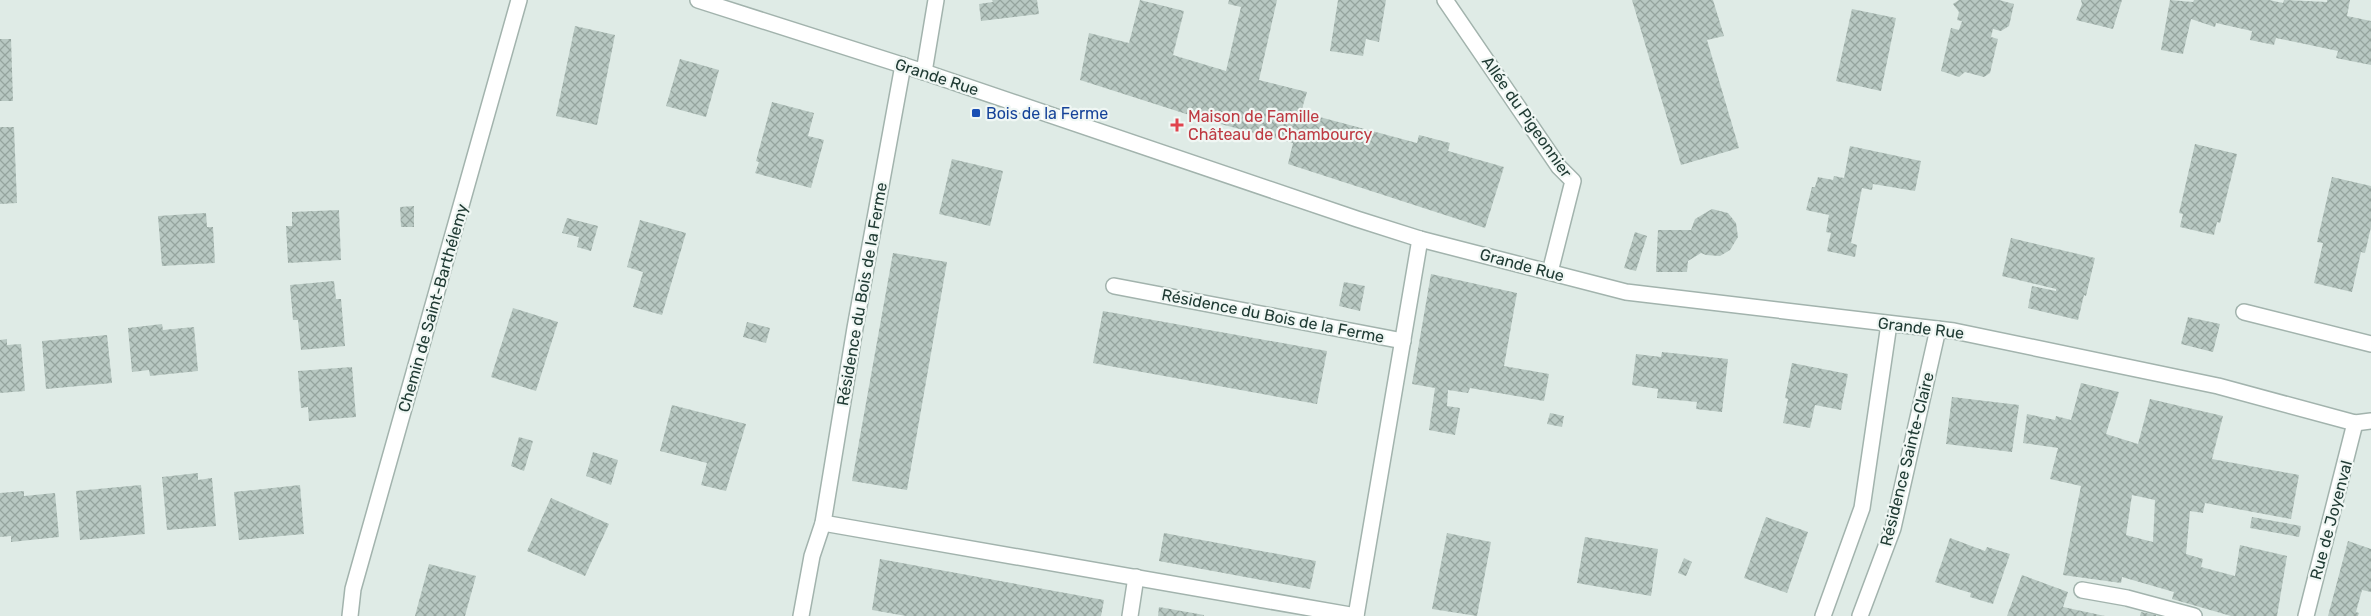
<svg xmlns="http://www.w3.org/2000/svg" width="2371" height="616" font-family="Rubik,sans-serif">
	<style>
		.building { fill: url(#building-cross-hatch); fill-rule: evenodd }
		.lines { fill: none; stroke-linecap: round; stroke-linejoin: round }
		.service-casing { stroke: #a2b3ad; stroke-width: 18 }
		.minor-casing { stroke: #a2b3ad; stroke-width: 18 }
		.tertiary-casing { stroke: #a2b3ad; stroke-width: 18 }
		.service { stroke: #fff; stroke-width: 15 }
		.minor { stroke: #fff; stroke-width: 15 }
		.tertiary { stroke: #fff; stroke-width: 15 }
		.transit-dot { fill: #1a4fb4; stroke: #f0f7f4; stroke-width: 2 }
		.health-dot { fill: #e0444e; stroke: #f0f7f4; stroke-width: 2 }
		.labels { text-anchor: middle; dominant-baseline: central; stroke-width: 4.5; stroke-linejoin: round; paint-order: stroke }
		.street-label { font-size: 16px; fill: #203b34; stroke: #f0f7f4 }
		.transit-label { font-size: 16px; fill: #164399; stroke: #f0f7f4; text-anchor: start }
		.health-label { font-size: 16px; fill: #be3a42; stroke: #f0f7f4; text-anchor: start }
	</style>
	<defs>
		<pattern id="building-cross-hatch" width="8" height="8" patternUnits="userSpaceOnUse" patternTransform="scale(1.25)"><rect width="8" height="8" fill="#b8c8c2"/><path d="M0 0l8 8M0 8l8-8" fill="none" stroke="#95a49e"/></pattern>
	</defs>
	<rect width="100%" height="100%" fill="#dfebe6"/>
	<g class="building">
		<path d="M992,0H1037L1039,14L981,21L979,4L993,2Z"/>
		<path d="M1140,0L1184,11L1173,55L1226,71L1241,7L1228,4L1229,0H1277L1259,80L1307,92L1301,112L1417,143L1419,135L1450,143L1448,151L1504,167L1485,228L1288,164L1293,143L1205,120L1080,80L1089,33L1129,43Z"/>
		<path d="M1338,0H1386L1379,42L1366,39L1363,56L1330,51Z"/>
		<path d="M1632,0H1713L1724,36L1707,40L1739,148L1681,165Z"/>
		<path d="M1959,0H1999L2014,4L2009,26L2001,31L1993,29L1991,37L1998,39L1990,73L1984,77L1965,72L1959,77L1941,71L1951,28L1959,30L1962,21L1957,20L1959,12L1953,4Z"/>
		<path d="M2081,0H2122L2113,29L2076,20L2082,4Z"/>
		<path d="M2170,0L2193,2L2194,0H2269L2283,3L2284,0L2327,2V0H2350L2347,16L2371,21V65L2336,58L2338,51L2276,38L2274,45L2250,40L2252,31L2216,23L2215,27L2191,19L2183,54L2161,50Z"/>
		<path d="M1852,9L1896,18L1881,91L1836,81Z"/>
		<path d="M575,26L615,35L597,125L556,116Z"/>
		<path d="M0,39H11L13,101H0Z"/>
		<path d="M680,59L719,70L706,117L666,106Z"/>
		<path d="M772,102L814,113L808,136L824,140L811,188L755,173L759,162L756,161Z"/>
		<path d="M0,127H14L17,203L0,204Z"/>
		<path d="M2195,144L2237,154L2220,223L2217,222L2214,235L2180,227L2183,214L2179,213Z"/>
		<path d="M1850,146L1921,161L1915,191L1873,184L1872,190L1862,188L1851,243L1857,245L1855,257L1827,251L1831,233L1826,232L1829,215L1806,210L1812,187H1815L1818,177L1833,180L1834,176L1844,178Z"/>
		<path d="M952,159L1003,171L990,226L939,214Z"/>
		<path d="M2332,177L2371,186V227L2365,253L2361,252L2352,292L2314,283L2323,243L2317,242Z"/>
		<path d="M414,206V227H401L400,207Z"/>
		<path d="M1712,209L1728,213L1736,223L1738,237L1730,250L1720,256L1706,255L1701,253L1688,261L1687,272H1656L1658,230H1691L1695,219Z"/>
		<path d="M339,210L341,260L288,263L286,226H292V212Z"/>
		<path d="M206,213L207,227H213L215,263L162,266L158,216Z"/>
		<path d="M567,218L598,226L591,251L577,247L579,237L562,233Z"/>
		<path d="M640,220L686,233L662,315L633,307L643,272L627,267Z"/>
		<path d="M1635,232L1647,236L1636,271L1624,268Z"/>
		<path d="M2011,238L2095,258L2086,296L2084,295L2078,320L2028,308L2032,286L2056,291V289L2002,276Z"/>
		<path d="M893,253L947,262L907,490L852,481Z"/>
		<path d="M1431,274L1517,293L1504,366L1549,374L1544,401L1470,388L1468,393L1448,390L1447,406L1460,408L1455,435L1429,430L1435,388L1412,384Z"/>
		<path d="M334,281L336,299H341L345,346L301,350L298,320H293L290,285Z"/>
		<path d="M1344,282L1365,286L1360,311L1339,306Z"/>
		<path d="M513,308L558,322L536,391L491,377Z"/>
		<path d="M1103,311L1327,351L1317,404L1093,363Z"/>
		<path d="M2188,317L2220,324L2213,352L2181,344Z"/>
		<path d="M747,322L770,328L766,343L743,337Z"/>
		<path d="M162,324L163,330L194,327L198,371L150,376L149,370L132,372L128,328Z"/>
		<path d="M107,335L112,383L46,389L42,341Z"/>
		<path d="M7,339V345L21,344L25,391L0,393V340Z"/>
		<path d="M1662,352L1728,359L1722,412L1696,409L1697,402L1657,398L1658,389L1632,385L1636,354L1661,357Z"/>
		<path d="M1792,363L1848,374L1841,410L1815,405L1810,428L1783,423L1788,399L1785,398Z"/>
		<path d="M352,367L356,417L309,421L308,407L301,408L298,371Z"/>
		<path d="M2081,383L2119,392L2106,434L2138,444L2150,399L2223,416L2212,459L2299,475L2291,519L2205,503L2203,513L2190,511L2186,554L2203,559L2201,567L2235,576L2240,545L2287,556L2277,616H2231L2172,599L2174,592L2122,577L2121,583L2063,575L2081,486L2050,479L2058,448L2023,443L2027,414L2055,420L2056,416L2071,420ZM2132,495L2155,500L2153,542L2126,535Z"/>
		<path d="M1952,397L2019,405L2012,452L1946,444Z"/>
		<path d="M672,405L746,424L726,491L701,485L707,463L660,451Z"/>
		<path d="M1550,413L1564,416L1562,427L1547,424Z"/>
		<path d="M519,437L533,441L524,471L511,466Z"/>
		<path d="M593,452L618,460L611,485L586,476Z"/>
		<path d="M198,473V480L212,478L216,526L167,530L162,477Z"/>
		<path d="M141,485L145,534L80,540L76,491Z"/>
		<path d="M300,485L304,534L239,540L234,492Z"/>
		<path d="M24,491V496L55,493L59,537L11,542V536L0,537V493Z"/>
		<path d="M551,498L609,524L585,576L527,551Z"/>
		<path d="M1766,517L1808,532L1787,593L1744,578Z"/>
		<path d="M2252,517L2301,526L2299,537L2250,528Z"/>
		<path d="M1164,533L1316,561L1310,589L1159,561Z"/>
		<path d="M1447,533L1491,542L1477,616L1432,609Z"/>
		<path d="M1585,537L1658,549L1651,596L1577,583Z"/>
		<path d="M1950,538L1985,551L1987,547L2010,554L1993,604L1970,597L1971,593L1935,582Z"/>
		<path d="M2348,541L2371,549V592L2362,590L2356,612L2359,613L2358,616H2328Z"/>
		<path d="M1684,558L1692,562L1686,576L1678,573Z"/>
		<path d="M880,559L1104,600L1101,616H906L872,610Z"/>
		<path d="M429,564L476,576L465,616H415Z"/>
		<path d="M2022,575L2068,592L2063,607L2105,616H2007Z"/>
		<path d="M1159,607L1204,615V616H1158Z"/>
		<path d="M2141,612L2156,615V616H2140Z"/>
	</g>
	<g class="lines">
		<g class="service-casing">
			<g id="service">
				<path d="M1445,0L1559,167L1573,181L1550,272"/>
				<path d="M2244,312L2371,344"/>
				<path d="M2082,590L2127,598L2194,616"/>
			</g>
		</g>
		<g class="minor-casing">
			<g id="minor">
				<path d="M698,0L924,72L1357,219L1420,239L1626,292L1954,331L2218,386L2355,423L2371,421"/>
				<path d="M924,72L936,0"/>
				<path d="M1114,286L1403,341"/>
				<path d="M823,523L1356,616"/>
				<path d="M801,616L812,556L823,523L855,328L903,65"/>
				<path d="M1130,616L1136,577"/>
				<path d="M1356,616L1420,239"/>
				<path d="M1823,616L1862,508L1889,324"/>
				<path d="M1860,616L1893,528L1938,329"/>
				<path d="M2306,616L2355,423"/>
			</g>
		</g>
		<g class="tertiary-casing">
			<path id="tertiary" d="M350,616L353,589L519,0"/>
		</g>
		<use href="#service" class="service"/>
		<use href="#minor" class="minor"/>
		<use href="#tertiary" class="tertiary"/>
	</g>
	<rect class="transit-dot" x="971" y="108" width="10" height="10" rx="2.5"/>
	<path class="health-dot" d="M1174.5 117.5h5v5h5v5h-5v5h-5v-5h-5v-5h5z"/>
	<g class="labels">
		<g class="street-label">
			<text transform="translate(937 77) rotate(18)">Grande Rue</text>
			<text transform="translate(1527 117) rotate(55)">Allée du Pigeonnier</text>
			<text transform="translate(1522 265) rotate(15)">Grande Rue</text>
			<text transform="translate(862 294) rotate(-80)">Résidence du Bois de la Ferme</text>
			<text transform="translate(433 308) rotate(-74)">Chemin de Saint-Barthélemy</text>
			<text transform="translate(1273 316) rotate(11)">Résidence du Bois de la Ferme</text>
			<text transform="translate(1921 328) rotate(7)">Grande Rue</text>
			<text transform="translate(1907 459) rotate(-76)">Résidence Sainte-Claire</text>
			<text transform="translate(2331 520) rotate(-75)">Rue de Joyenval</text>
		</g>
		<g class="transit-label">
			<text x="986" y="113">Bois de la Ferme</text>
		</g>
		<g class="health-label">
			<text x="1188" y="116">Maison de Famille<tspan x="1188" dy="18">Château de Chambourcy</tspan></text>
		</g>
	</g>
</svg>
